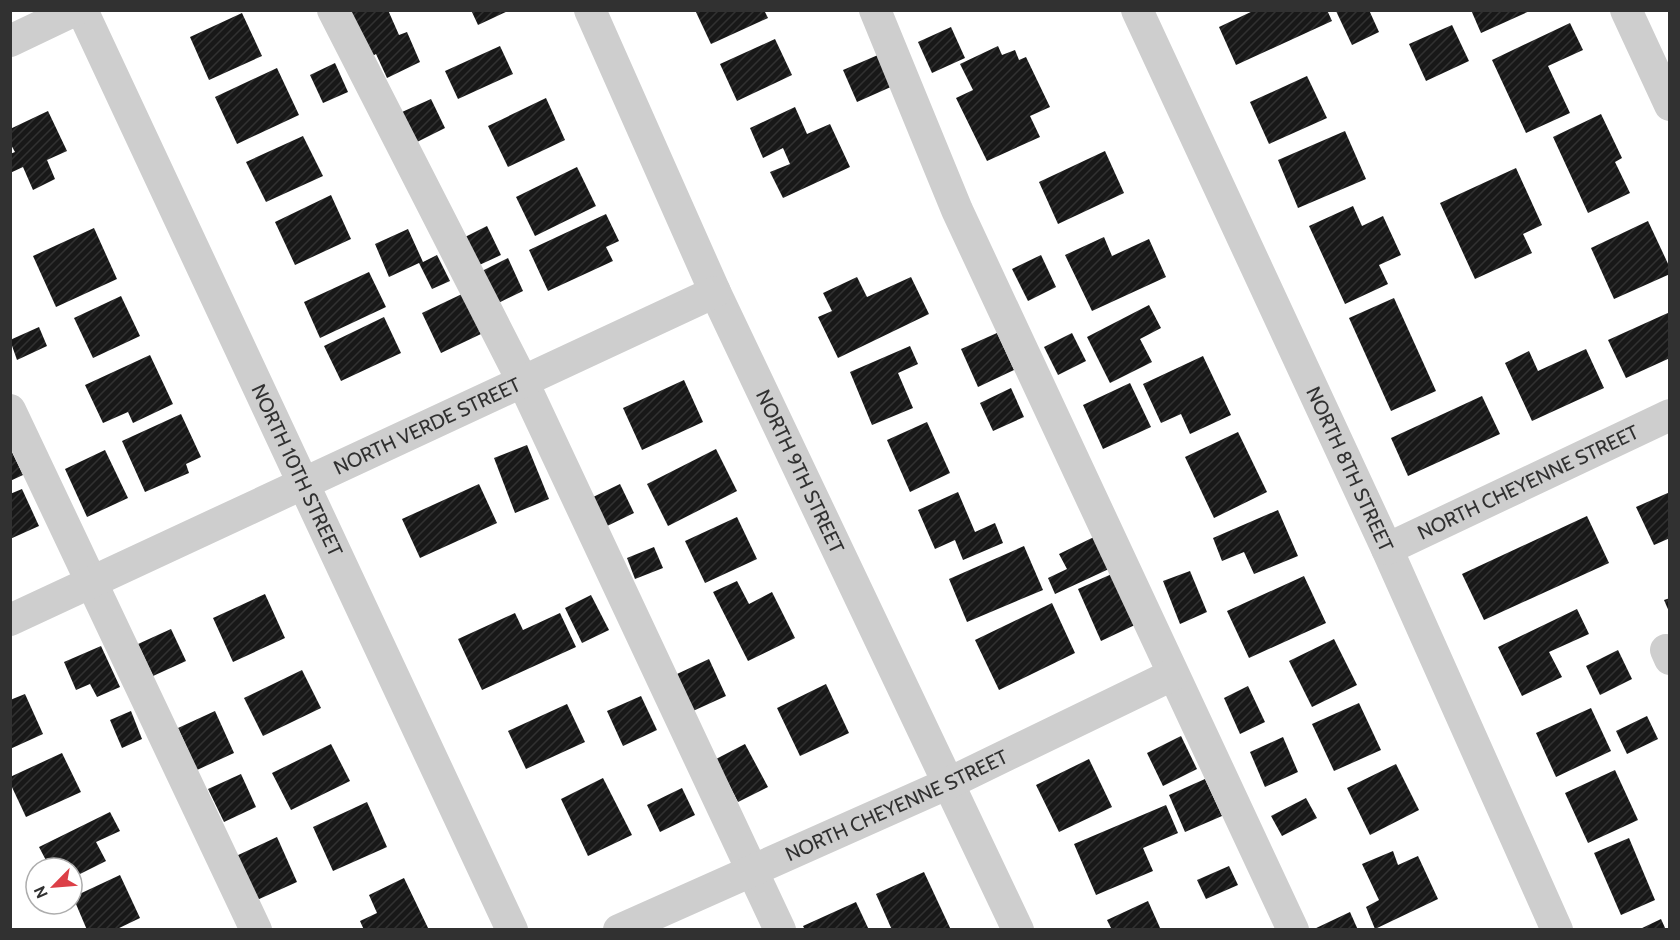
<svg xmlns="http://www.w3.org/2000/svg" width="1680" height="940" font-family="Cabin,sans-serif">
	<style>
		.building { fill: url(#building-hatch) }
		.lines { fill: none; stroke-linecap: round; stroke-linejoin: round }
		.minor { stroke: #cecece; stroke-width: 32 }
		.labels { text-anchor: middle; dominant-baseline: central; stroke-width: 6; stroke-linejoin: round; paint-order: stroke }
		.street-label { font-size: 20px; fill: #313131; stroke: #fff }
	</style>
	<defs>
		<pattern id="building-hatch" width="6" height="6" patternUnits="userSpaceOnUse" patternTransform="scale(1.5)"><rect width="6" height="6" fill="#181818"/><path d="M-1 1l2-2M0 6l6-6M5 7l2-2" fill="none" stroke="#313131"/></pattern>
	</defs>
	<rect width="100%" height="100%" fill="#fff"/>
	<g class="building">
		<path d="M352,10H388L399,35L407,32L420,62L387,78L376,54L369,58L347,13Z"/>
		<path d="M471,10H510L478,25Z"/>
		<path d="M695,10H764L768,18L711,44Z"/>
		<path d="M1255,10H1327L1332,21L1236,65L1219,27Z"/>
		<path d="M1369,10L1379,32L1352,45L1336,11Z"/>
		<path d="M1471,10H1532L1481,33Z"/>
		<path d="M242,13L262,56L209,80L190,37Z"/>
		<path d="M1570,23L1583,50L1548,66L1570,113L1526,133L1492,60Z"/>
		<path d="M1452,25L1469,61L1426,81L1409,44Z"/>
		<path d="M951,27L965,58L932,73L918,42Z"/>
		<path d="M775,39L792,75L737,101L720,64Z"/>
		<path d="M500,46L513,74L458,99L445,71Z"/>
		<path d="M998,46L1002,55L1015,50L1019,60L1026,57L1050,107L1030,116L1040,137L987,161L956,98L973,90L960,64Z"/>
		<path d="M878,55L893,86L857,102L843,70Z"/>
		<path d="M335,63L348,92L323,103L310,75Z"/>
		<path d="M277,68L299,115L237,144L215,97Z"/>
		<path d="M1307,76L1327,118L1269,144L1250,102Z"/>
		<path d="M546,98L565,140L508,167L488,126Z"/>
		<path d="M431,99L445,128L417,142L402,112Z"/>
		<path d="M795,107L807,134L830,124L850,167L783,198L770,172L790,164L783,148L763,158L750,128Z"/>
		<path d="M48,111L67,151L47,160L55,179L33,190L23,167L10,173V154L15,152L10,143V129Z"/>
		<path d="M1601,114L1622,158L1615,162L1630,193L1588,213L1553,137Z"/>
		<path d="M1345,131L1366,179L1298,208L1278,160Z"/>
		<path d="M303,136L323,176L266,202L246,162Z"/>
		<path d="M1105,151L1124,193L1058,224L1039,182Z"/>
		<path d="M577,167L596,206L535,236L516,197Z"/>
		<path d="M1516,168L1542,225L1523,234L1532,253L1475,279L1440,203Z"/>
		<path d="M331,195L351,239L295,265L275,222Z"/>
		<path d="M1353,206L1362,226L1383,216L1401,255L1379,265L1388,284L1345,304L1309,226Z"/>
		<path d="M606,214L619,241L606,247L613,261L548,291L529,250Z"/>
		<path d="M1648,221L1670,268V274L1614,299L1591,248Z"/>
		<path d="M487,226L501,255L475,267L461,239Z"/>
		<path d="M94,228L117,279L56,307L33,256Z"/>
		<path d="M408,229L423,262L437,255L450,281L432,289L419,263L389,277L375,244Z"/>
		<path d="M1104,237L1112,256L1149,239L1166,277L1092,311L1065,255Z"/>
		<path d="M1041,255L1056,287L1028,301L1012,269Z"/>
		<path d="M508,258L523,291L492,306L476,274Z"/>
		<path d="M369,272L386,307L320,338L304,302Z"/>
		<path d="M857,277L867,297L911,277L929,314L838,358L818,317L832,311L823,293Z"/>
		<path d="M462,294L481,334L441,353L422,313Z"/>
		<path d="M121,296L140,336L93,358L74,318Z"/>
		<path d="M1394,298L1436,391L1391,411L1349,318Z"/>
		<path d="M1149,305L1161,328L1140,339L1152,362L1110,383L1087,337Z"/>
		<path d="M1670,312V358L1626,378L1608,340Z"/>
		<path d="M384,317L401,353L341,381L324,346Z"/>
		<path d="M39,327L47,346L17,360L10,340Z"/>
		<path d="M997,333L1014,370L978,387L961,349Z"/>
		<path d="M1072,333L1086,361L1058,375L1044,347Z"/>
		<path d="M910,346L918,364L898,373L913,408L872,425L850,372Z"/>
		<path d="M1586,349L1604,388L1532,421L1505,363L1529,351L1538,371Z"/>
		<path d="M150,355L173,404L133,423L128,412L103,423L85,385Z"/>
		<path d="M1203,356L1231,415L1190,434L1181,414L1161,423L1143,384Z"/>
		<path d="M684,380L703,422L642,450L623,408Z"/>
		<path d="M1130,383L1151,427L1103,449L1083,405Z"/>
		<path d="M1011,388L1024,417L993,431L980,403Z"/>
		<path d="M1482,396L1500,434L1408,476L1391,438Z"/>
		<path d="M181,414L201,457L186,464L189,473L145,492L122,441Z"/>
		<path d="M927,422L950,473L910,492L887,440Z"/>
		<path d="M1238,432L1267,492L1214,518L1185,457Z"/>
		<path d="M527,445L549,499L515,513L494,458Z"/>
		<path d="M10,448L23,475L10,481Z"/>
		<path d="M716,449L737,491L668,526L647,484Z"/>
		<path d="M105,450L128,498L87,517L65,469Z"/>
		<path d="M479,484L497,523L420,558L402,519Z"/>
		<path d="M620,484L634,513L603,528L589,499Z"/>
		<path d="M22,489L39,526L10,539V494Z"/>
		<path d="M958,492L975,532L995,523L1003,543L963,560L955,540L935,549L918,510Z"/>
		<path d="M1670,492V538L1654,545L1636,507Z"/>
		<path d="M1278,510L1298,556L1254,574L1244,552L1222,561L1213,538Z"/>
		<path d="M1587,516L1609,563L1484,620L1462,574Z"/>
		<path d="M737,517L757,559L705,583L685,541Z"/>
		<path d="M1096,536L1111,568L1055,594L1048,578L1067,569L1059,554Z"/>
		<path d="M1024,546L1043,590L967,622L949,579Z"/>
		<path d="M654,547L663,568L635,579L627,558Z"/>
		<path d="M1190,571L1207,612L1180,624L1163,581Z"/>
		<path d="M1114,573L1137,624L1101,641L1078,589Z"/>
		<path d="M1304,576L1326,623L1249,658L1227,611Z"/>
		<path d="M737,581L749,604L772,592L795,638L748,661L713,592Z"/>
		<path d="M265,594L285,638L233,662L213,618Z"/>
		<path d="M591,595L609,630L582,643L565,608Z"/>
		<path d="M1670,598V614L1664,600Z"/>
		<path d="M1052,603L1075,653L999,690L975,640Z"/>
		<path d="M1577,609L1589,634L1549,652L1562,677L1522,696L1498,647Z"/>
		<path d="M515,613L523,630L560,613L576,647L482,690L458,639Z"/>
		<path d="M171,629L186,661L153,676L138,644Z"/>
		<path d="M1334,639L1357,685L1312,707L1289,661Z"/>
		<path d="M101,646L120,687L97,697L90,684L76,690L64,662Z"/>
		<path d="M1618,650L1632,679L1600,695L1586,666Z"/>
		<path d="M709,659L726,696L693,711L677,674Z"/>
		<path d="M302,670L321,708L263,736L244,698Z"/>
		<path d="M826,684L849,733L800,756L777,708Z"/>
		<path d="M1248,686L1265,722L1240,734L1224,698Z"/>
		<path d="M25,694L43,734L10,749V700Z"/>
		<path d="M641,696L657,730L623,746L607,711Z"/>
		<path d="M1359,703L1381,750L1334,771L1312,724Z"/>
		<path d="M567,704L585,742L526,769L508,731Z"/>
		<path d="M1591,708L1611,751L1556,777L1536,733Z"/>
		<path d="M131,711L142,739L122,748L110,720Z"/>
		<path d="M215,711L234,753L197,770L178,728Z"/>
		<path d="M1647,716L1658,739L1627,754L1616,731Z"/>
		<path d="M1181,736L1197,769L1163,786L1147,753Z"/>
		<path d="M1283,737L1298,772L1265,787L1250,752Z"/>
		<path d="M331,744L350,781L291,810L272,773Z"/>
		<path d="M745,744L768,787L738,802L716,759Z"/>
		<path d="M62,753L81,792L26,817L10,783V777Z"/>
		<path d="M1089,759L1112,807L1059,832L1036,785Z"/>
		<path d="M1396,764L1419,810L1370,835L1347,788Z"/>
		<path d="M1615,770L1638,820L1588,843L1565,793Z"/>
		<path d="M241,774L256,807L224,822L208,789Z"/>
		<path d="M603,778L632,835L588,856L561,799Z"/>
		<path d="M1205,779L1222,816L1185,832L1169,795Z"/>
		<path d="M682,788L695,815L660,832L647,805Z"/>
		<path d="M1306,798L1317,818L1282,836L1271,816Z"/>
		<path d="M367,802L387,847L333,871L313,827Z"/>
		<path d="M1166,805L1178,833L1143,848L1153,871L1096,895L1074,844Z"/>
		<path d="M110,812L120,831L96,842L106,861L72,878V868H50L39,847Z"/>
		<path d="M277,837L297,882L257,900L236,856Z"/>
		<path d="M1629,838L1655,900L1621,915L1594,853Z"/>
		<path d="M1393,851L1398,865L1418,856L1438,899L1375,929L1366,907L1379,900L1362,864Z"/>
		<path d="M1229,866L1238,885L1206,899L1197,880Z"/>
		<path d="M924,872L951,930H892L876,894Z"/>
		<path d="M120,875L140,918L115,930H87L73,897Z"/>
		<path d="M404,878L429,930H364L360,921L377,913L369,895Z"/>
		<path d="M1148,901L1161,930H1112L1107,920Z"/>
		<path d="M856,902L869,930H805L803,926Z"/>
		<path d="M1350,912L1358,930H1312Z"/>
		<path d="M1661,919L1666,930H1638Z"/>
	</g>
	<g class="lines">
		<g class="minor">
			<path id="s1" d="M82,10L512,930"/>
			<path d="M333,10L523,382L780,930"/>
			<path id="s2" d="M590,10L715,292L1018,930"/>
			<path d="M875,10L957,210L1293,930"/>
			<path id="s3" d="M1137,10L1387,549L1557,930"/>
			<path d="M1626,10L1670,105"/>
			<path d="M10,41L75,10"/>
			<path d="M10,410L256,930"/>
			<path id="s4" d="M1387,549L1670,415"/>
			<path id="s5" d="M10,620L715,292"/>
			<path d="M1666,650L1670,659"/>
			<path id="s6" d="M619,930L949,783L1172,675"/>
		</g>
	</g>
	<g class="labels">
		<g class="street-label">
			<text stroke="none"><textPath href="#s5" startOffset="460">NORTH VERDE STREET</textPath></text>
			<text stroke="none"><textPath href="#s1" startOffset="508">NORTH 10TH STREET</textPath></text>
			<text stroke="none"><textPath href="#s3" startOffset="506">NORTH 8TH STREET</textPath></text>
			<text stroke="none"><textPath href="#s2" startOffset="507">NORTH 9TH STREET</textPath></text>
			<text stroke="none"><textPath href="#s4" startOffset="156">NORTH CHEYENNE STREET</textPath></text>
			<text stroke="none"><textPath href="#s6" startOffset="304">NORTH CHEYENNE STREET</textPath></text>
		</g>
	</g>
	<rect width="1680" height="940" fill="none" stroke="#313131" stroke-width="24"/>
	<g transform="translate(54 886) rotate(245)"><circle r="28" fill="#ffffff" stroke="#adadad" stroke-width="1.5"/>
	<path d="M0-4.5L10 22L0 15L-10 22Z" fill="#dc3f47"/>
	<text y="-9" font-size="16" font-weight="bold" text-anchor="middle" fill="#313131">N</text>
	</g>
</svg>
